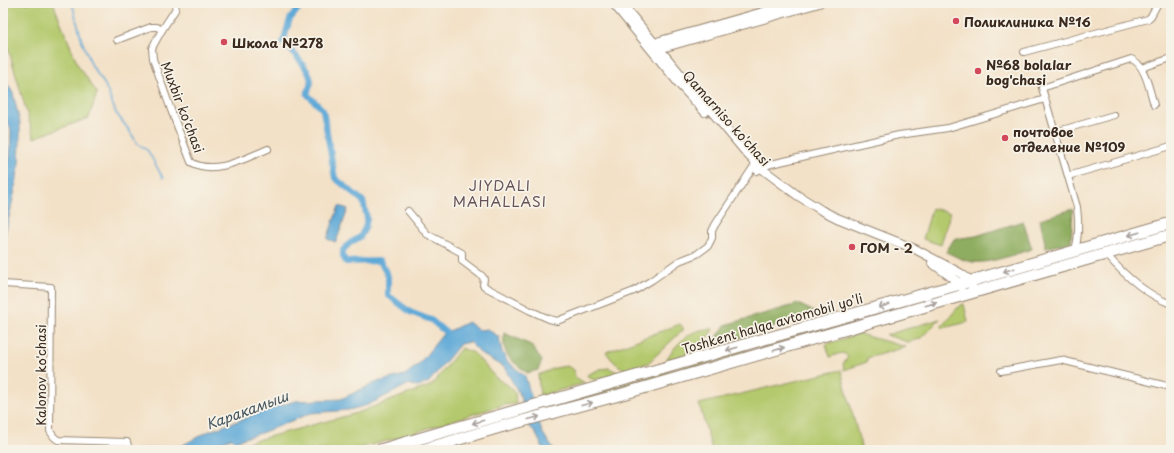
<svg xmlns="http://www.w3.org/2000/svg" width="1174" height="453" font-family="'Playpen Sans',sans-serif">
	<style>
		.green { fill: #b4c96d; stroke: #787a46 }
		.forest { fill: #8fad60; stroke: #656c3f }
		.water { fill: #5ea9d7; stroke: #4c6a7a }
		.lines { fill: none; stroke-linecap: round; stroke-linejoin: round }
		.stream { stroke: #5ea9d7; stroke-width: 1.5 }
		.canal { stroke: #5ea9d7; stroke-width: 6 }
		.street-casing { stroke: #978672; stroke-width: 8 }
		.secondary-casing { stroke: #978672; stroke-width: 10 }
		.highway-casing { stroke: #978672; stroke-width: 13 }
		.street { stroke: #fff; stroke-width: 6 }
		.secondary { stroke: #fff; stroke-width: 8 }
		.highway { stroke: #fff; stroke-width: 11 }
		.oneway { stroke: #a79f9a }
		.poi-dot { fill: #d1495b; stroke: #f7f3e8; stroke-width: 1.5 }
		.labels { text-anchor: middle; dominant-baseline: central; stroke-width: 3.5; stroke-linejoin: round; paint-order: stroke }
		.poi-label { font-size: 13px; font-weight: bold; fill: #3b2a1e; stroke: #f7f3e8; text-anchor: start }
		.street-label { font-size: 13px; fill: #3b2a1e; stroke: #f7f3e8 }
		.neighbourhood-label { font-size: 14px; letter-spacing: 1px; fill: #675258; stroke: #f7f3e8 }
		.water-label { font-size: 14px; font-style: italic; fill: #47565f; stroke: #f7f3e8 }
	</style>
	<rect width="100%" height="100%" fill="#f7f3e8"/>
	<filter id="ink" filterUnits="userSpaceOnUse"><feTurbulence type="fractalNoise" baseFrequency=".025" numOctaves="2"/><feDisplacementMap in="SourceGraphic" scale="8" xChannelSelector="R" yChannelSelector="G"/><feConvolveMatrix kernelMatrix="1 2 1 2 8 2 1 2 1" color-interpolation-filters="sRGB"/></filter>
	<filter id="wash" filterUnits="userSpaceOnUse"><feTurbulence type="fractalNoise" baseFrequency=".012" numOctaves="4" result="noise"/><feDisplacementMap in="SourceGraphic" scale="16" xChannelSelector="R" yChannelSelector="G"/><feGaussianBlur stdDeviation="0.9" result="paint"/><feColorMatrix in="noise" values="0 0 0 0 0 0 0 0 0 0 0 0 0 0 0 0 0 1.4 0 .05"/><feComposite in="paint" operator="in"/></filter>
	<g filter="url(#wash)">
		<rect width="100%" height="100%" fill="#f3e1c7"/>
		<g class="green">
			<path d="M3,3H54L55,8L78,65L97,93L89,118L34,138L3,30Z"/>
			<path d="M932,208L950,213L941,245L923,239Z"/>
			<path d="M954,289L955,292L762,348L761,344Z"/>
			<path d="M964,304L968,322L943,328L942,326L960,305Z"/>
			<path d="M940,319L920,339L908,342L886,335Z"/>
			<path d="M680,324L684,329L648,363L626,370C618,366 612,361 606,352Z"/>
			<path d="M713,329L700,350L666,360C673,348 684,336 697,331C702,329 708,329 713,329Z"/>
			<path d="M859,334L906,347L867,358V362L844,370L843,364L848,357C844,350 836,355 830,357L826,344Z"/>
			<path d="M461,348L474,353L496,378L508,385L515,393L516,404L503,405L387,441L352,450H210L242,444L357,413L432,385Z"/>
			<path d="M746,349L747,352L567,404L566,401Z"/>
			<path d="M567,366L574,370L575,377L585,383L540,396L538,375L555,368Z"/>
			<path d="M609,368L619,373L595,380L589,378L587,375L600,369Z"/>
			<path d="M841,370L862,450H712L699,404Z"/>
			<path d="M506,418L507,422L410,450H396Z"/>
		</g>
		<g class="forest">
			<path d="M1073,209L1071,242L1046,248L1040,219Z"/>
			<path d="M1023,221L1032,249C1015,254 990,264 973,262C964,261 955,256 946,252L954,239L976,236Z"/>
			<path d="M798,304L817,313L711,347L725,325Z"/>
			<path d="M504,333L531,345L542,361L538,370L527,373C510,359 502,356 504,333Z"/>
		</g>
		<g class="water">
			<path d="M3,77L13,93L20,123V142L19,164L15,190L3,244V188L10,156L11,130L3,111Z"/>
			<path d="M339,206L348,209L336,242L327,239Z"/>
			<path d="M468,322L479,330L487,329L499,337L502,352L508,362L525,376L542,432L554,450H544L535,432L527,424L521,397L504,367L481,354L469,342L460,344L429,382L418,387L409,384L368,405L349,410L311,413L261,433L235,441L231,438L214,445L182,450H136L181,446L207,432L243,419L268,409L295,401L341,399L377,382L405,375L418,365L443,334Z"/>
		</g>
		<g class="lines">
			<path class="stream" d="M72,3L82,41L92,66L105,85L116,113L129,130L137,143L148,151L163,178"/>
			<path class="canal" d="M303,3L290,19L283,42C291,50 311,70 311,82C311,85 308,90 307,94L323,110L335,178L363,201L367,218L365,228L360,237L350,243L343,250V256L346,262L380,261L388,276V295L410,312L431,320L450,336"/>
		</g>
	</g>
	<g filter="url(#ink)">
		<g class="lines">
			<g class="street-casing">
				<g id="street">
					<path d="M176,3L175,10L162,30L152,48L153,59L171,110L191,162C214,176 246,158 268,149"/>
					<path d="M117,40L151,27H157L162,30"/>
					<path d="M1024,52L1148,19L1151,16L1158,3"/>
					<path d="M1142,68L1171,58"/>
					<path d="M1055,132L1114,115"/>
					<path d="M757,171L761,168L771,164L899,135L948,128L1045,99"/>
					<path d="M1068,176L1171,146"/>
					<path d="M408,211L427,234L462,253V261L482,276L484,279L483,285L487,288L529,310L549,319L557,321L634,291L652,280L679,261L697,254L708,246L712,238V231L715,225L756,163"/>
					<path d="M1075,251C1079,236 1079,222 1077,207L1042,88L1131,59C1145,63 1150,92 1154,105"/>
					<path d="M1106,254C1124,275 1145,294 1171,304"/>
					<path d="M3,284L51,287L50,431L54,437L58,440L127,442L129,450"/>
					<path d="M1001,371L1061,360L1171,387"/>
					<path d="M447,443L454,450"/>
				</g>
			</g>
			<g class="secondary-casing">
				<g id="secondary">
					<path d="M613,3L681,86L705,112"/>
					<path d="M621,3L748,155L761,168L797,195L821,210L837,218L915,249L960,273L971,281L973,292"/>
					<path d="M653,48L655,44L660,41L795,3"/>
					<path d="M655,50L819,3"/>
					<path d="M932,263L961,284V287"/>
				</g>
			</g>
			<g class="highway-casing">
				<g id="highway">
					<path d="M380,450L754,342L971,281L1171,223"/>
					<path d="M422,450L500,427L619,395L1171,235"/>
				</g>
			</g>
			<use href="#street" class="street"/>
			<use href="#secondary" class="secondary"/>
			<use href="#highway" class="highway"/>
		</g>
		<defs><path id="oneway-shaft" d="M-6 0H5M1.5-3L5.5 0L1.5 3" fill="none" stroke-width="1.6" stroke-linecap="round" stroke-linejoin="round"/></defs>
		<g class="oneway">
			<use href="#oneway-shaft" transform="translate(1134 234) rotate(164)"/>
			<use href="#oneway-shaft" transform="translate(1009 270) rotate(163)"/>
			<use href="#oneway-shaft" transform="translate(931 304) rotate(-16)"/>
			<use href="#oneway-shaft" transform="translate(884 306) rotate(164)"/>
			<use href="#oneway-shaft" transform="translate(732 349) rotate(164)"/>
			<use href="#oneway-shaft" transform="translate(779 349) rotate(-16)"/>
			<use href="#oneway-shaft" transform="translate(587 404) rotate(-15)"/>
			<use href="#oneway-shaft" transform="translate(534 418) rotate(-15)"/>
			<use href="#oneway-shaft" transform="translate(478 422) rotate(164)"/>
		</g>
	</g>
	<g class="poi-dot">
		<circle cx="956" cy="21" r="4"/>
		<circle cx="224" cy="42" r="4"/>
		<circle cx="978" cy="71" r="4"/>
		<circle cx="1005" cy="138" r="4"/>
		<circle cx="852" cy="247" r="4"/>
	</g>
	<g class="labels">
		<g class="poi-label">
			<text x="964" y="21">Поликлиника №16</text>
			<text x="232" y="42">Школа №278</text>
			<text x="986" y="64">№68 bolalar<tspan x="986" dy="15">bog'chasi</tspan></text>
			<text x="1013" y="131">почтовое<tspan x="1013" dy="15">отделение №109</tspan></text>
			<text x="860" y="247">ГОМ - 2</text>
		</g>
		<g class="street-label">
			<text transform="translate(183 107) rotate(69)">Muxbir ko'chasi</text>
			<text transform="translate(727 118) rotate(48)">Qamarniso ko'chasi</text>
			<text transform="translate(772 323) rotate(-16)">Toshkent halqa avtomobil yo'li</text>
			<text transform="translate(40 375) rotate(-90)">Kalonov ko'chasi</text>
		</g>
		<g class="neighbourhood-label">
			<text x="500" y="185">JIYDALI<tspan x="500" dy="16">MAHALLASI</tspan></text>
		</g>
		<g class="water-label">
			<text transform="translate(247 410) rotate(-20)">Каракамыш</text>
		</g>
	</g>
	<rect width="1174" height="453" fill="none" stroke="#f7f3e8" stroke-width="16"/>
</svg>
